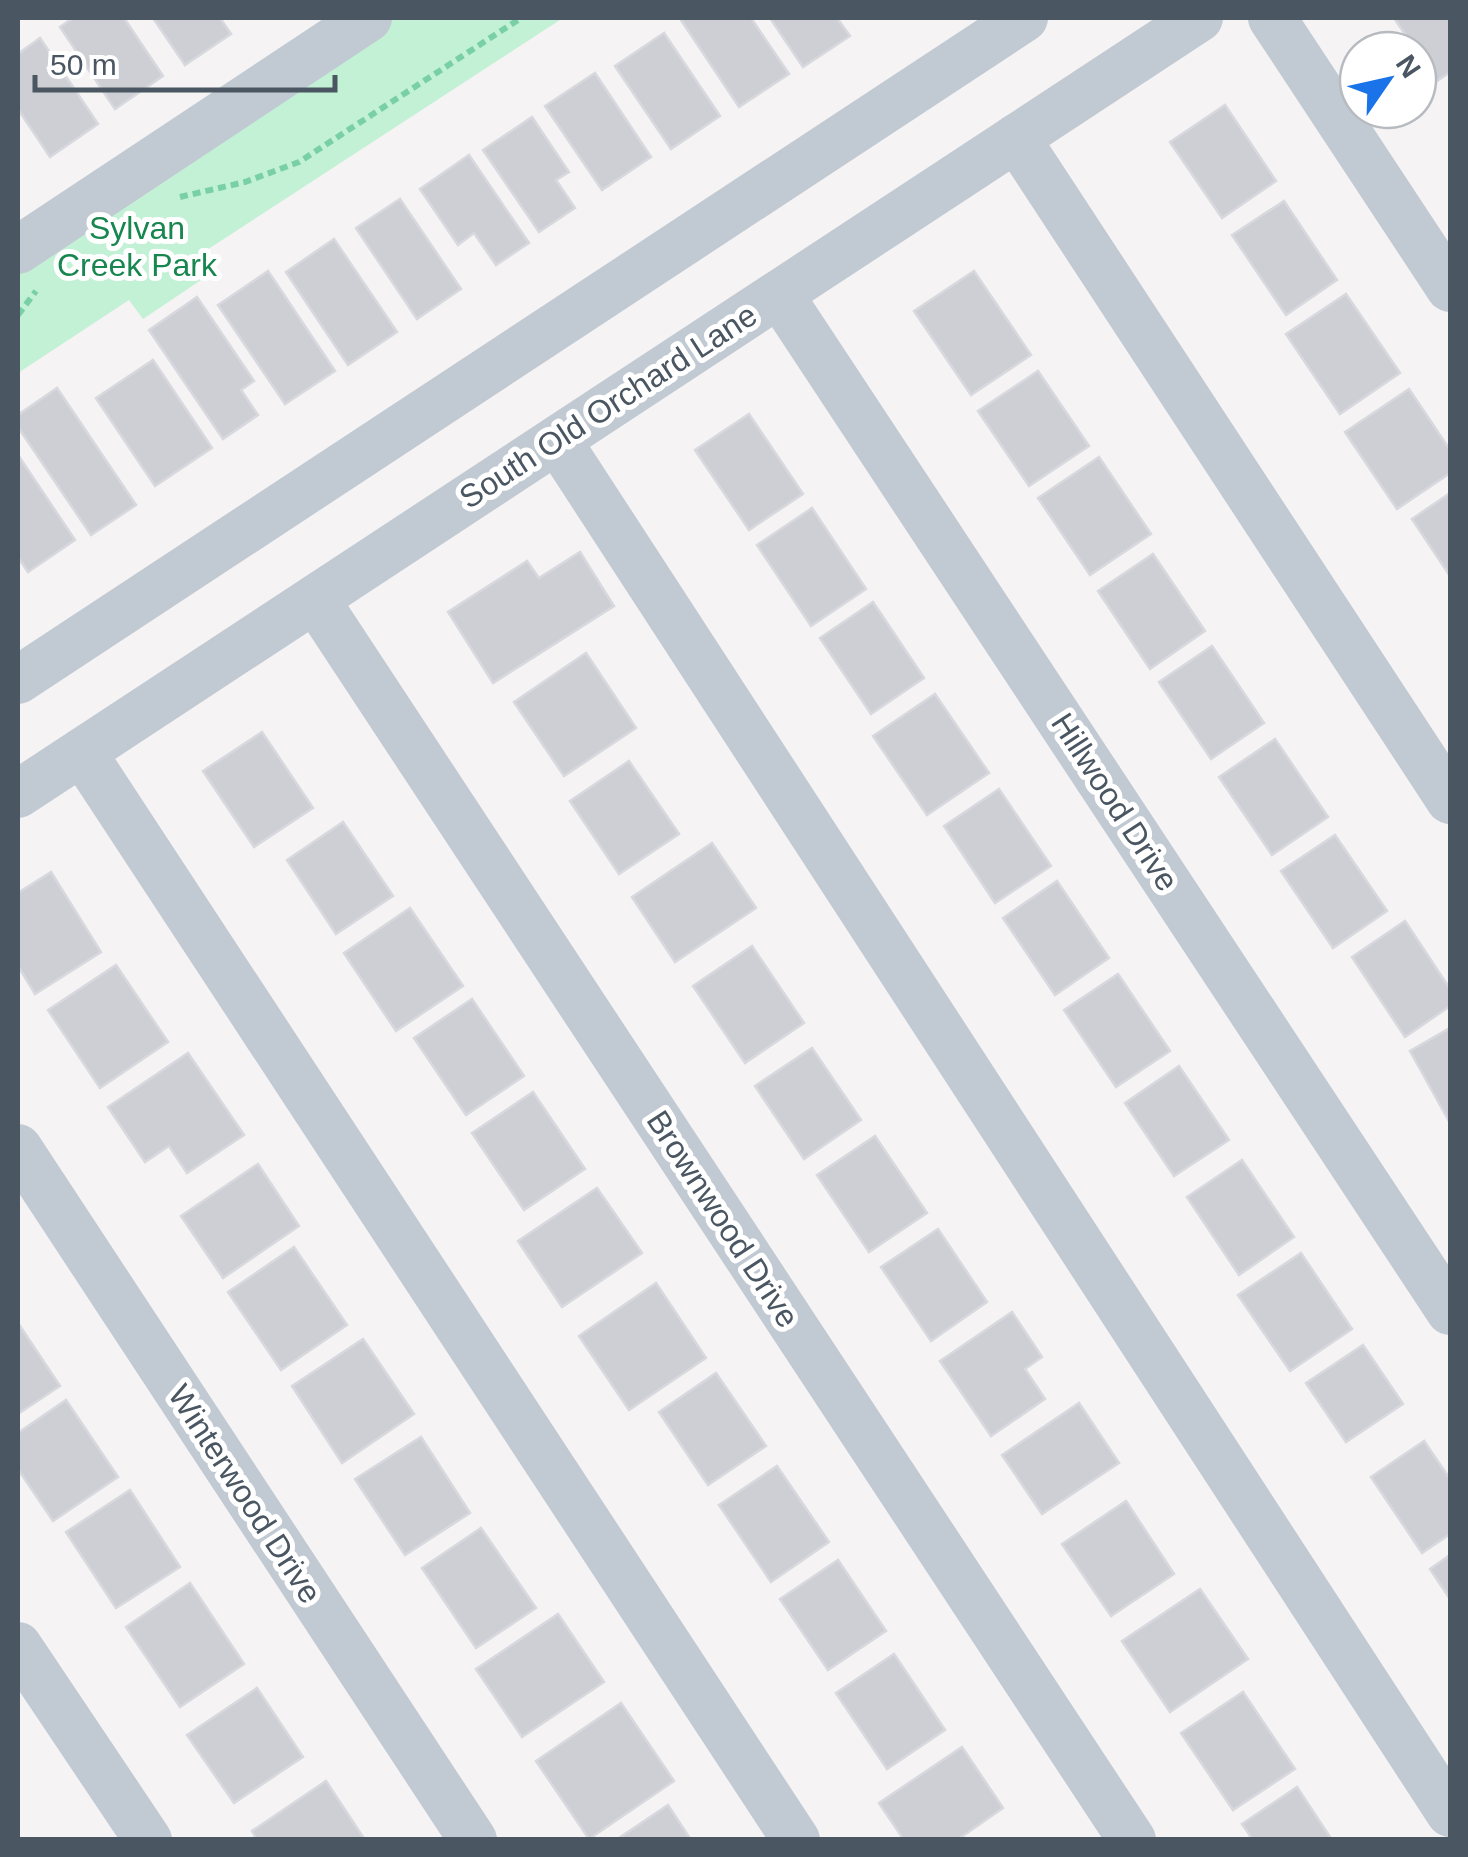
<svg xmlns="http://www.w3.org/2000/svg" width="1468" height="1857" font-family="Arial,sans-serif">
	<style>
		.green { fill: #c3f1d5 }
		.building { fill: #cdcfd5; stroke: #d7d9de; stroke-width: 2.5 }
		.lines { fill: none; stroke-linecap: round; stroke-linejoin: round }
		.path { stroke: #7ad0a6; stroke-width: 6; stroke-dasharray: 8 5; stroke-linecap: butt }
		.minor { stroke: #c1cad2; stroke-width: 48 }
		.labels { text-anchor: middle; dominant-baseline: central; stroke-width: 10; stroke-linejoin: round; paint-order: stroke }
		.park-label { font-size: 32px; fill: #17864f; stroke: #fff }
		.street-label { font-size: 32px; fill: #4a5661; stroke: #fff }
	</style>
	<rect width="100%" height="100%" fill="#f5f3f3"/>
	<path class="green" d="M389,18H563L193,259L204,278L143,319L129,300L18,373V261Z"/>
	<g class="building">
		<path d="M73,18H124L163,76L115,109L60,27Z"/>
		<path d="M153,18H220L231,34L185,65Z"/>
		<path d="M684,18H751L789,74L739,107L681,20Z"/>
		<path d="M770,18H837L850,36L803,67Z"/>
		<path d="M1394,18H1450V72L1437,81Z"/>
		<path d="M664,33L720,116L671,149L615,66Z"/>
		<path d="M40,38L98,124L50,157L18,109V54Z"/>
		<path d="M595,73L651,157L602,190L545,106Z"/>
		<path d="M1225,105L1276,181L1222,218L1170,142Z"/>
		<path d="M532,117L569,172L556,180L575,208L539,232L483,150Z"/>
		<path d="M469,155L529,243L496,265L474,233L458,245L420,189Z"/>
		<path d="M400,199L461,289L417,319L356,228Z"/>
		<path d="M1284,201L1337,280L1286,315L1232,235Z"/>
		<path d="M334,239L397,332L348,365L286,272Z"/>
		<path d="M268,271L335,371L285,404L218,305Z"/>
		<path d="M974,271L1031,355L971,395L914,311Z"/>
		<path d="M1346,294L1400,373L1340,414L1286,334Z"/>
		<path d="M197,297L254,381L241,390L258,415L223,439L149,330Z"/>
		<path d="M153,360L212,448L155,486L96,398Z"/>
		<path d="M1038,371L1089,446L1029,486L978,411Z"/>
		<path d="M57,388L136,505L91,535L18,427V415Z"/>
		<path d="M1409,389L1450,450V473L1397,509L1345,432Z"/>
		<path d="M749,414L803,494L749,530L695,450Z"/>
		<path d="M18,455L75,540L28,572L18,557Z"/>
		<path d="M1099,457L1151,534L1090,575L1038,498Z"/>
		<path d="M1450,493V576L1412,519Z"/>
		<path d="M812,508L866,589L811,626L757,545Z"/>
		<path d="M580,552L614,606L493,683L448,612L527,561L539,578Z"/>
		<path d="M1153,554L1205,631L1150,669L1098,591Z"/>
		<path d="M873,602L924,678L871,714L820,638Z"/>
		<path d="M1212,646L1264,723L1211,759L1159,682Z"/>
		<path d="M586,653L636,728L564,776L514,702Z"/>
		<path d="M935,694L989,773L927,815L873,736Z"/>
		<path d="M262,732L313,808L254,847L203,771Z"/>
		<path d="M1275,739L1328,817L1272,855L1219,777Z"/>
		<path d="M629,761L679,834L619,874L570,801Z"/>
		<path d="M999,789L1051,866L995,903L944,826Z"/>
		<path d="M343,822L393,896L336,934L287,860Z"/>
		<path d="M1335,835L1387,911L1333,948L1281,871Z"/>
		<path d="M712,843L756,908L675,962L632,897Z"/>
		<path d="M51,872L101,952L35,994L18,966V893Z"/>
		<path d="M1057,881L1109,958L1055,995L1003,918Z"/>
		<path d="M410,908L463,986L396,1031L344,953Z"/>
		<path d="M1405,921L1450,989V1006L1405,1037L1352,957Z"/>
		<path d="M752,946L804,1023L745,1063L693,986Z"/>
		<path d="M116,965L168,1042L100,1088L48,1010Z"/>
		<path d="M1118,974L1170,1051L1116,1087L1064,1010Z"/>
		<path d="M472,999L524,1076L466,1115L414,1038Z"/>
		<path d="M1450,1028V1123L1410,1051Z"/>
		<path d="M812,1048L861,1120L804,1159L755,1086Z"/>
		<path d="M188,1053L244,1135L187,1173L169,1146L145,1162L108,1107Z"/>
		<path d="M1179,1066L1229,1140L1174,1176L1125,1103Z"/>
		<path d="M533,1092L585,1169L524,1210L472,1133Z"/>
		<path d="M875,1136L927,1213L869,1252L817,1175Z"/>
		<path d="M1242,1160L1294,1237L1239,1275L1187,1197Z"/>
		<path d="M258,1164L299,1226L223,1278L181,1216Z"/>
		<path d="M597,1188L642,1253L562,1307L518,1241Z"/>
		<path d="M938,1229L987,1302L931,1341L881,1267Z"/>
		<path d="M294,1247L347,1325L281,1370L228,1292Z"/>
		<path d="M1301,1253L1352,1329L1290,1371L1238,1295Z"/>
		<path d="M656,1283L706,1358L629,1410L579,1336Z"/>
		<path d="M1012,1312L1042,1357L1025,1369L1045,1399L991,1436L940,1361Z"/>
		<path d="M18,1323L60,1386L18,1414Z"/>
		<path d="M363,1339L414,1414L342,1463L292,1386Z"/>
		<path d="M1363,1345L1403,1404L1346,1442L1306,1383Z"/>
		<path d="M716,1373L766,1446L708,1485L659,1412Z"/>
		<path d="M66,1400L118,1477L53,1521L18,1469V1433Z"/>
		<path d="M1079,1403L1119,1463L1042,1514L1002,1455Z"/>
		<path d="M421,1437L470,1513L405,1555L355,1479Z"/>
		<path d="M1424,1441L1450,1479V1534L1422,1553L1371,1477Z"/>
		<path d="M777,1466L829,1542L771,1582L719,1505Z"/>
		<path d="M130,1490L180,1567L116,1608L66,1532Z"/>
		<path d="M1126,1501L1174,1574L1111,1616L1062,1544Z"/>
		<path d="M481,1528L536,1608L476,1648L422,1568Z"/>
		<path d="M1450,1555V1599L1430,1569Z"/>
		<path d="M838,1560L886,1631L828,1670L780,1599Z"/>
		<path d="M190,1583L244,1664L180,1707L126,1627Z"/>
		<path d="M1200,1589L1248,1659L1170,1712L1122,1641Z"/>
		<path d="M558,1614L604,1682L522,1737L476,1669Z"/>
		<path d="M894,1654L945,1730L887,1769L836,1693Z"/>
		<path d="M257,1688L303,1757L234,1803L187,1735Z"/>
		<path d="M1243,1692L1295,1769L1233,1810L1181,1733Z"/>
		<path d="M621,1703L674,1781L589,1839L536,1761Z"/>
		<path d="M962,1747L1003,1808L957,1840H904L879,1803Z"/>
		<path d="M326,1781L365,1840H257L252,1831Z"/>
		<path d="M1297,1787L1332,1840H1253L1242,1824Z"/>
		<path d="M668,1805L691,1840H616Z"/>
	</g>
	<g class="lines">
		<g class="path">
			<path d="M180,197L245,182L299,162L521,18"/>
			<path d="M18,315L36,291"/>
		</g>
		<g class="minor">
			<path d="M1272,18L1450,288"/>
			<path d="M1016,138L1450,800"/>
			<path d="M18,250L368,18"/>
			<path d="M779,294L1450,1311"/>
			<path d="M557,440L1450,1813"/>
			<path d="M315,599L1132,1840"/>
			<path d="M18,680L1024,18"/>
			<path d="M82,752L796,1840"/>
			<path d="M18,794L1199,18"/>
			<path d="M18,1148L473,1840"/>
			<path d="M18,1646L148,1840"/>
		</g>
	</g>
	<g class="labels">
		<g class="park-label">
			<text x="137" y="228">Sylvan<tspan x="137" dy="37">Creek Park</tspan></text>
		</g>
		<g class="street-label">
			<text transform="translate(608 406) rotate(-33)">South Old Orchard Lane</text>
			<text transform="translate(1115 802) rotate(57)">Hillwood Drive</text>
			<text transform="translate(723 1219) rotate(57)">Brownwood Drive</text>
			<text transform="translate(245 1494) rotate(57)">Winterwood Drive</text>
		</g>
	</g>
	<rect width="1468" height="1857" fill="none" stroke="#4a5661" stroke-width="40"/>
	<g transform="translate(1388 80) rotate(56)"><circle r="48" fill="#ffffff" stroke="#b7bbc0" stroke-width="2.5"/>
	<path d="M0-8L18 38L0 25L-18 38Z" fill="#1a73e8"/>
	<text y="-15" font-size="28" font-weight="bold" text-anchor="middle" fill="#4a5661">N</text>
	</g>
	<path d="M35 75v15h300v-15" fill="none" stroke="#4a5661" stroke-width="5"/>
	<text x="50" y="75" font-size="30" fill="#4a5661" stroke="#ffffff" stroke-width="8" paint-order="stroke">50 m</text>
</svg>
